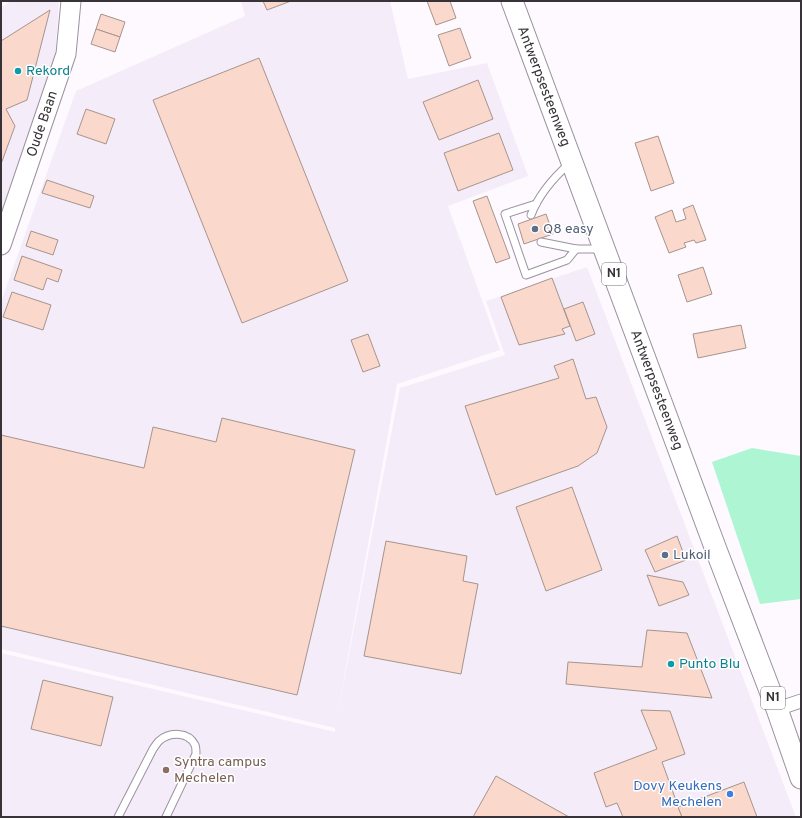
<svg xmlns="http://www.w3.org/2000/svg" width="802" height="818" font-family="Overpass,sans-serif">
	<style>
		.built { fill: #f5ecf9 }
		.green { fill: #aef5d3 }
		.building { fill: #fad8cb; stroke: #a6948d }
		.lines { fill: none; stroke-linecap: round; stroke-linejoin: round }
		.lane-casing { stroke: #9b919f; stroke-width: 9 }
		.street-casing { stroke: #9b919f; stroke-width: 15 }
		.secondary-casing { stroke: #9b919f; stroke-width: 21 }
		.primary-casing { stroke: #9b919f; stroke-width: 23 }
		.lane { stroke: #fff; stroke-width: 7 }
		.street { stroke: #fff; stroke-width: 13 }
		.secondary { stroke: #fff; stroke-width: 19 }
		.primary { stroke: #fff; stroke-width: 21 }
		.culture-dot { fill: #0f9aa8; stroke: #fff; stroke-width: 1.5 }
		.service-dot { fill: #5c6f8a; stroke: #fff; stroke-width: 1.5 }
		.education-dot { fill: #8d6e63; stroke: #fff; stroke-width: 1.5 }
		.shop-dot { fill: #3f7fe0; stroke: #fff; stroke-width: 1.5 }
		.labels { text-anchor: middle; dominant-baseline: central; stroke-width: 3; stroke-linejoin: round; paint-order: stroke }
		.shield { fill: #fff; stroke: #737074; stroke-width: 1 }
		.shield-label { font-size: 13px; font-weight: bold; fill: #373338 }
		.culture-label { font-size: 14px; fill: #0d838f; stroke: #fff; text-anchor: start }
		.street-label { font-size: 14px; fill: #373338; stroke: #fff }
		.service-label { font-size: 14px; fill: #4e5e75; stroke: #fff; text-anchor: start }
		.education-label { font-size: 14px; fill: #785e54; stroke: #fff; text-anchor: start }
		.shop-label { font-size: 14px; fill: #366cbe; stroke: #fff; text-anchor: end }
	</style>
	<rect width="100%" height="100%" fill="#fdf9ff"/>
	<g class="built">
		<path d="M11,1H59L54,75L1,216V7Z"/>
		<path d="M241,1H390L408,79L487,63L528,176L448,206L500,350L397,384L336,722L400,388L505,355L486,301L587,267L796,817H1V653L335,732V728L1,649V302L76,91L245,16Z"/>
	</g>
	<path class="green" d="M752,448L801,456V599L760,604L712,462Z"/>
	<g class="building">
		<path d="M263,1H291L267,10Z"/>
		<path d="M427,1H450L456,18L436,25Z"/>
		<path d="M50,10L27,100L6,109L15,126L1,164V41Z"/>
		<path d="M101,14L125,22L120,37L96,29Z"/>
		<path d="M460,28L471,58L449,66L438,35Z"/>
		<path d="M96,29L120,37L115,52L91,44Z"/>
		<path d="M259,58L348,281L242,323L153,100Z"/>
		<path d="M478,80L493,119L439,140L423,102Z"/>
		<path d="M86,109L115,119L106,144L77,134Z"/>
		<path d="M499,133L513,170L458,191L444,153Z"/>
		<path d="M658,136L674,183L651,191L635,143Z"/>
		<path d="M47,180L94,196L90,208L42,193Z"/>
		<path d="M487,196L510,258L496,263L473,201Z"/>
		<path d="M693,205L706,240L696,243L694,240L684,243L686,247L669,253L655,217L672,210L676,222L686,219L683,209Z"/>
		<path d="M546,214L553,234L524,244L518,224Z"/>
		<path d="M31,231L58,240L53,255L26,246Z"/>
		<path d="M22,256L62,270L58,282L47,278L43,290L14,280Z"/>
		<path d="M703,267L712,294L687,302L678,275Z"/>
		<path d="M552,278L570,326L562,329L565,334L519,345L501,297Z"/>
		<path d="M12,292L51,305L43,330L3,317Z"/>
		<path d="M583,302L595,334L576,341L564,309Z"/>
		<path d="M741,325L746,348L698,358L693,334Z"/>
		<path d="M368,334L380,366L363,372L351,340Z"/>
		<path d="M573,359L586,399L596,397L607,427L597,453L578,466L496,495L465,406L559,378L554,366Z"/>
		<path d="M222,418L355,450L297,695L1,626V435L144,468L153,427L216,442Z"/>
		<path d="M572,487L602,570L546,591L516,507Z"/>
		<path d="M677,536L686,560L655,572L645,550Z"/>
		<path d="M386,541L467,556L463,581L478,584L461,674L364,656Z"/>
		<path d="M647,575L683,582L689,595L659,606Z"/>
		<path d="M647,630L687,633L712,698L566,684L568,662L642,667Z"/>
		<path d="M43,680L113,697L101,746L31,729Z"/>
		<path d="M641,710L670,711L685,754L662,762L682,817H623L617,803L606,807L594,773L657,749Z"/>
		<path d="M496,776L569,817H473Z"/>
		<path d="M744,782L757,817H682L678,807Z"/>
	</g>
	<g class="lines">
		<g class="lane-casing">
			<g id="lane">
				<path d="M536,204L505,214L526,275L567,260L576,249"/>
				<path d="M531,215C539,194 553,178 570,163"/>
				<path d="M541,242L576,249H602"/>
				<path d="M118,817L153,749C155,746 157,743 159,741C169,732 188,731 195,745C196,747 196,751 196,754L166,817"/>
			</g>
		</g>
		<g class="street-casing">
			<path id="street" d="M777,709L801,701"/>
		</g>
		<g class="secondary-casing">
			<g id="secondary">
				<path id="s1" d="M1,245L66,54L71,1"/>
			</g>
		</g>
		<g class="primary-casing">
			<g id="primary">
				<path id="s2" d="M512,1L715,547L777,709L801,778"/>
			</g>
		</g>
		<use href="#lane" class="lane"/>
		<use href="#street" class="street"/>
		<use href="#secondary" class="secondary"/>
		<use href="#primary" class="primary"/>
	</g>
	<g class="culture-dot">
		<circle cx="18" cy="71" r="4"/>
		<circle cx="671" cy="664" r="4"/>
	</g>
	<g class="service-dot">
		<circle cx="535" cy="229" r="4"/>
		<circle cx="665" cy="555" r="4"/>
	</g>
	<circle class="education-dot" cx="166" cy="770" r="4"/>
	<circle class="shop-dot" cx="730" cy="794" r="4"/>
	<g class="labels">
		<g class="shield">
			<rect x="602" y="263" width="24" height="22" rx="3"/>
			<rect x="761" y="687" width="24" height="22" rx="3"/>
		</g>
		<g class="shield-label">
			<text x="614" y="274">N1</text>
			<text x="773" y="698">N1</text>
		</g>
		<g class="culture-label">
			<text x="26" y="71">Rekord</text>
			<text x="679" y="664">Punto Blu</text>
		</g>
		<g class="street-label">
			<text stroke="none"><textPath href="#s2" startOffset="91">Antwerpsesteenweg</textPath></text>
			<text stroke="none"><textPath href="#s1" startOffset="128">Oude Baan</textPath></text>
			<text stroke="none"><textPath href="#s2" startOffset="415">Antwerpsesteenweg</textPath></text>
		</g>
		<g class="service-label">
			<text x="543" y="229">Q8 easy</text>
			<text x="673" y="555">Lukoil</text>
		</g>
		<g class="education-label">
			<text x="174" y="762">Syntra campus<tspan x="174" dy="16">Mechelen</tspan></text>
		</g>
		<g class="shop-label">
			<text x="722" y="786">Dovy Keukens<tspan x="722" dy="16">Mechelen</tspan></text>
		</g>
	</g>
	<rect width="802" height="818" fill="none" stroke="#373338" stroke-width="4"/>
</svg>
